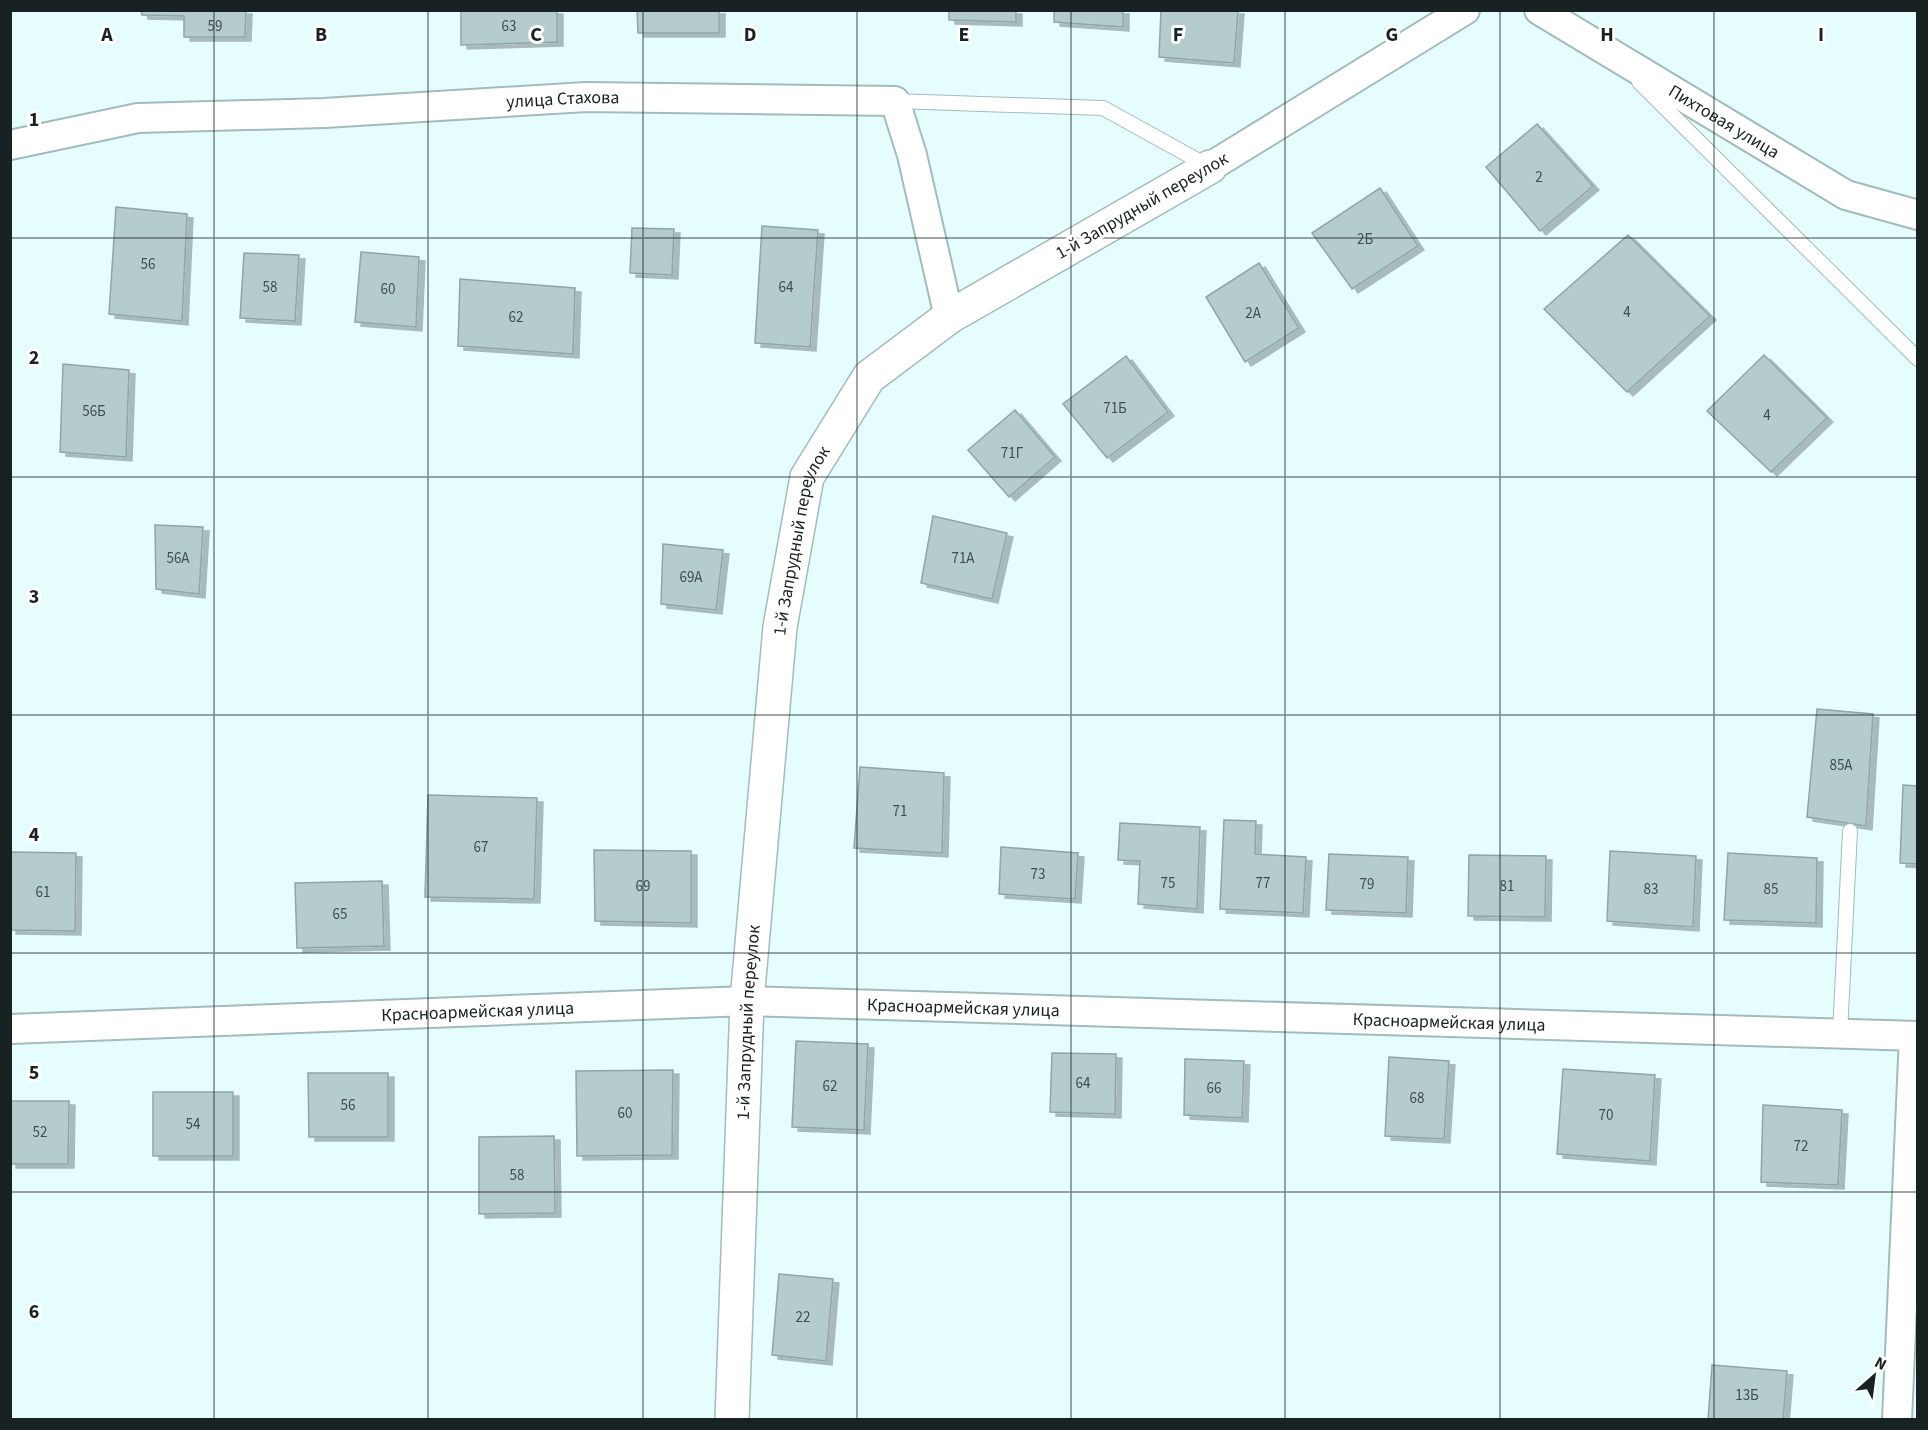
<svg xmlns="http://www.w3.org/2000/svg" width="1928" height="1430" font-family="'Source Sans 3',sans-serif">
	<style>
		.building { fill: #b4cdcc; stroke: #8ea6a5; stroke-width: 1.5; filter: url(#shadow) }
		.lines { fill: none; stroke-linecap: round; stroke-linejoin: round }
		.service-casing { stroke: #a3bbbb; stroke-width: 16 }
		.minor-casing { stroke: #a3bbbb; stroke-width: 32 }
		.tertiary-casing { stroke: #a3bbbb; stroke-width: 36 }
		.service { stroke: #fff; stroke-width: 14 }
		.minor { stroke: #fff; stroke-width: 28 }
		.tertiary { stroke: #fff; stroke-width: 33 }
		.grid { fill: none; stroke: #192222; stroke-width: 1.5; stroke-opacity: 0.55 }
		.labels { text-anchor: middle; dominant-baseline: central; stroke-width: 6; stroke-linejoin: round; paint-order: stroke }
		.number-label { font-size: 15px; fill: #404d4c }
		.street-label { font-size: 18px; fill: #192222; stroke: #fff }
		.grid-label { font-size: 20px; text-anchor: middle; font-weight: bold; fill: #192222; stroke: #fff; stroke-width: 6; stroke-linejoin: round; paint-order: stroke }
	</style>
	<defs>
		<filter id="shadow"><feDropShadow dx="6" dy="4" stdDeviation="0" flood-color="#0004"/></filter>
	</defs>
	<rect width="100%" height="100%" fill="#e5fefd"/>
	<g class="building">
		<path d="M141,10H246L245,37H184V16L142,15Z"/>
		<path d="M461,10H557V42L461,45Z"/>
		<path d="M637,10H719V33H638Z"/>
		<path d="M949,10H1016V22L949,20Z"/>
		<path d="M1054,10H1123V27L1054,22Z"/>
		<path d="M1161,10H1238L1234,63L1159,57Z"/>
		<path d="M1537,124L1593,186L1540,231L1486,167Z"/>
		<path d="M1380,188L1418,246L1352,289L1312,233Z"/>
		<path d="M116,207L187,214L182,321L109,314Z"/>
		<path d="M762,226L818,230L810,347L755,343Z"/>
		<path d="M632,228L674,229L672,275L630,273Z"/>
		<path d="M1628,235L1710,316L1627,392L1544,309Z"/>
		<path d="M361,252L419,257L416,327L355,322Z"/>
		<path d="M244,253L299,255L295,321L240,318Z"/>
		<path d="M1259,263L1299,328L1245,362L1206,297Z"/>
		<path d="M460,279L575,288L573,354L458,346Z"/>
		<path d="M1764,355L1827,418L1771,472L1707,411Z"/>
		<path d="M1126,356L1168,412L1107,458L1063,404Z"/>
		<path d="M63,364L129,370L126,457L60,452Z"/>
		<path d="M1015,410L1055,457L1009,497L968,450Z"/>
		<path d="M933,516L1007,533L992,599L921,583Z"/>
		<path d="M155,525L203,527L199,594L156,589Z"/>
		<path d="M663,544L723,550L716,610L661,604Z"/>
		<path d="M1817,709L1873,714L1866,826L1807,817Z"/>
		<path d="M860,767L944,773L942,853L854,848Z"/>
		<path d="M1903,785L1918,786V864L1900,863Z"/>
		<path d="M428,795L537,798L534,899L425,897Z"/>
		<path d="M1224,820L1256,821L1255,854L1306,857L1303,913L1220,909Z"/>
		<path d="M1120,823L1200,827L1197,909L1138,904L1140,861L1118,860Z"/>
		<path d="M1001,847L1078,853L1075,899L999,894Z"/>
		<path d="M594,850L691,851V923L595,921Z"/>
		<path d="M1610,851L1696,856L1693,927L1607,921Z"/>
		<path d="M10,852L76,853L75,931L10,930Z"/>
		<path d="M1728,853L1817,858L1816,923L1724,920Z"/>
		<path d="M1329,854L1408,857L1406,913L1326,910Z"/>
		<path d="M1469,855L1546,856L1545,917L1468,916Z"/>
		<path d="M382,881L384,946L297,948L295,883Z"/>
		<path d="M796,1041L868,1044L864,1130L792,1127Z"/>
		<path d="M1052,1053L1116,1054L1115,1114L1050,1112Z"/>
		<path d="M1389,1057L1449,1061L1444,1139L1385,1136Z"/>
		<path d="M1185,1059L1244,1061L1242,1118L1184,1115Z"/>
		<path d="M1563,1069L1655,1075L1650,1161L1557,1154Z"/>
		<path d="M673,1070L672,1155L577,1156L576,1071Z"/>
		<path d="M308,1073H388V1137H309Z"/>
		<rect x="153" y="1092" width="80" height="64"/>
		<path d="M10,1101H69L68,1164H10Z"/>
		<path d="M1763,1105L1842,1110L1838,1185L1761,1182Z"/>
		<path d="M554,1136L555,1213L479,1214V1137Z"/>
		<path d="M779,1274L833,1279L826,1361L772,1355Z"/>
		<path d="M1712,1365L1787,1371L1783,1420H1708Z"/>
	</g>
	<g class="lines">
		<g class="service-casing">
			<g id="service">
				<path d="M1639,82L1918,359"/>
				<path d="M895,101L1103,108L1208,166"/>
				<path d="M1840,1034L1850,831"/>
			</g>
		</g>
		<g class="minor-casing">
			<g id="minor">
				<path id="s1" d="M1539,10L1846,195L1918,215"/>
				<path id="s2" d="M10,145L138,118L324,113L586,97L895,101L912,155L949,317"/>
				<path d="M1210,167L1465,10"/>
				<path id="s3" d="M10,1029L747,1001L1918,1036"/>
				<path d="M1897,1420L1914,1036"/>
			</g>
		</g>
		<g class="tertiary-casing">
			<g id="tertiary">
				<path id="s4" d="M732,1420L747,1001L780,627L807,477L869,377L949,317L1210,167"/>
			</g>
		</g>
		<use href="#service" class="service"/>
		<use href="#minor" class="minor"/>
		<use href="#tertiary" class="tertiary"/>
	</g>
	<path class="grid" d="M214,10V1420M428,10V1420M643,10V1420M857,10V1420M1071,10V1420M1285,10V1420M1500,10V1420M1714,10V1420M10,238H1918M10,477H1918M10,715H1918M10,953H1918M10,1192H1918"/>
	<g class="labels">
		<g class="number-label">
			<text x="215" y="26">59</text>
			<text x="509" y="26">63</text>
			<text x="1539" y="177">2</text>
			<text x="1365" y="239">2Б</text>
			<text x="148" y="264">56</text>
			<text x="270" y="287">58</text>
			<text x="786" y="287">64</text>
			<text x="388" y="289">60</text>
			<text x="1627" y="312">4</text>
			<text x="1253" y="313">2А</text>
			<text x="516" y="317">62</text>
			<text x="1115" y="408">71Б</text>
			<text x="94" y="411">56Б</text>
			<text x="1767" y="415">4</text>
			<text x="1012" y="453">71Г</text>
			<text x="178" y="558">56А</text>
			<text x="963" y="558">71А</text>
			<text x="691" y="577">69А</text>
			<text x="1841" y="765">85А</text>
			<text x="900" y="811">71</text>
			<text x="481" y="847">67</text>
			<text x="1038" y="874">73</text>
			<text x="1168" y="883">75</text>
			<text x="1263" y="883">77</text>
			<text x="1367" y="884">79</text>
			<text x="643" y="886">69</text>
			<text x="1507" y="886">81</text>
			<text x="1651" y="889">83</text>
			<text x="1771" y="889">85</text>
			<text x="43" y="892">61</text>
			<text x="340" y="914">65</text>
			<text x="1083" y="1083">64</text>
			<text x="830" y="1086">62</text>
			<text x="1214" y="1088">66</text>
			<text x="1417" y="1098">68</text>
			<text x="348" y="1105">56</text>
			<text x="625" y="1113">60</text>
			<text x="1606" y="1115">70</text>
			<text x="193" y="1124">54</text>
			<text x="40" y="1132">52</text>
			<text x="1801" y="1146">72</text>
			<text x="517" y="1175">58</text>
			<text x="803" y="1317">22</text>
			<text x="1747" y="1395">13Б</text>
		</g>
		<g class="street-label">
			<text stroke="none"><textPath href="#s2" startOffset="556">улица Стахова</textPath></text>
			<text stroke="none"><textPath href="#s1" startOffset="216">Пихтовая улица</textPath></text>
			<text transform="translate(1142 206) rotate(-30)">1-й Запрудный переулок</text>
			<text stroke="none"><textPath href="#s4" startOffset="884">1-й Запрудный переулок</textPath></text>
			<text stroke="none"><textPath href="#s3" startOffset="954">Красноармейская улица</textPath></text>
			<text stroke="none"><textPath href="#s3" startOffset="468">Красноармейская улица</textPath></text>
			<text stroke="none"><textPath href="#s3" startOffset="1440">Красноармейская улица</textPath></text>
			<text stroke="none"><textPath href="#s4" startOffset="398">1-й Запрудный переулок</textPath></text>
		</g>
	</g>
	<g class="grid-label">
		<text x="107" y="41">A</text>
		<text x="321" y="41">B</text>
		<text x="536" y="41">C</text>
		<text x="750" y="41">D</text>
		<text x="964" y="41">E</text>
		<text x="1178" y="41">F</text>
		<text x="1392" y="41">G</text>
		<text x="1607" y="41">H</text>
		<text x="1821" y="41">I</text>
		<text x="34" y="126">1</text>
		<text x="34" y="364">2</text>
		<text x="34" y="603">3</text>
		<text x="34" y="841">4</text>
		<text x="34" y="1079">5</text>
		<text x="34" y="1318">6</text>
	</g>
	<rect width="1928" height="1430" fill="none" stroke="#192222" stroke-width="24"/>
	<g transform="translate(1874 1376) rotate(28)" stroke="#ffffff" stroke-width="4.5" paint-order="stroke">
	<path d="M0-4.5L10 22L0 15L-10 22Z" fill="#192222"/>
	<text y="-9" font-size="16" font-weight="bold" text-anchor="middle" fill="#192222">N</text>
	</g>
</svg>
